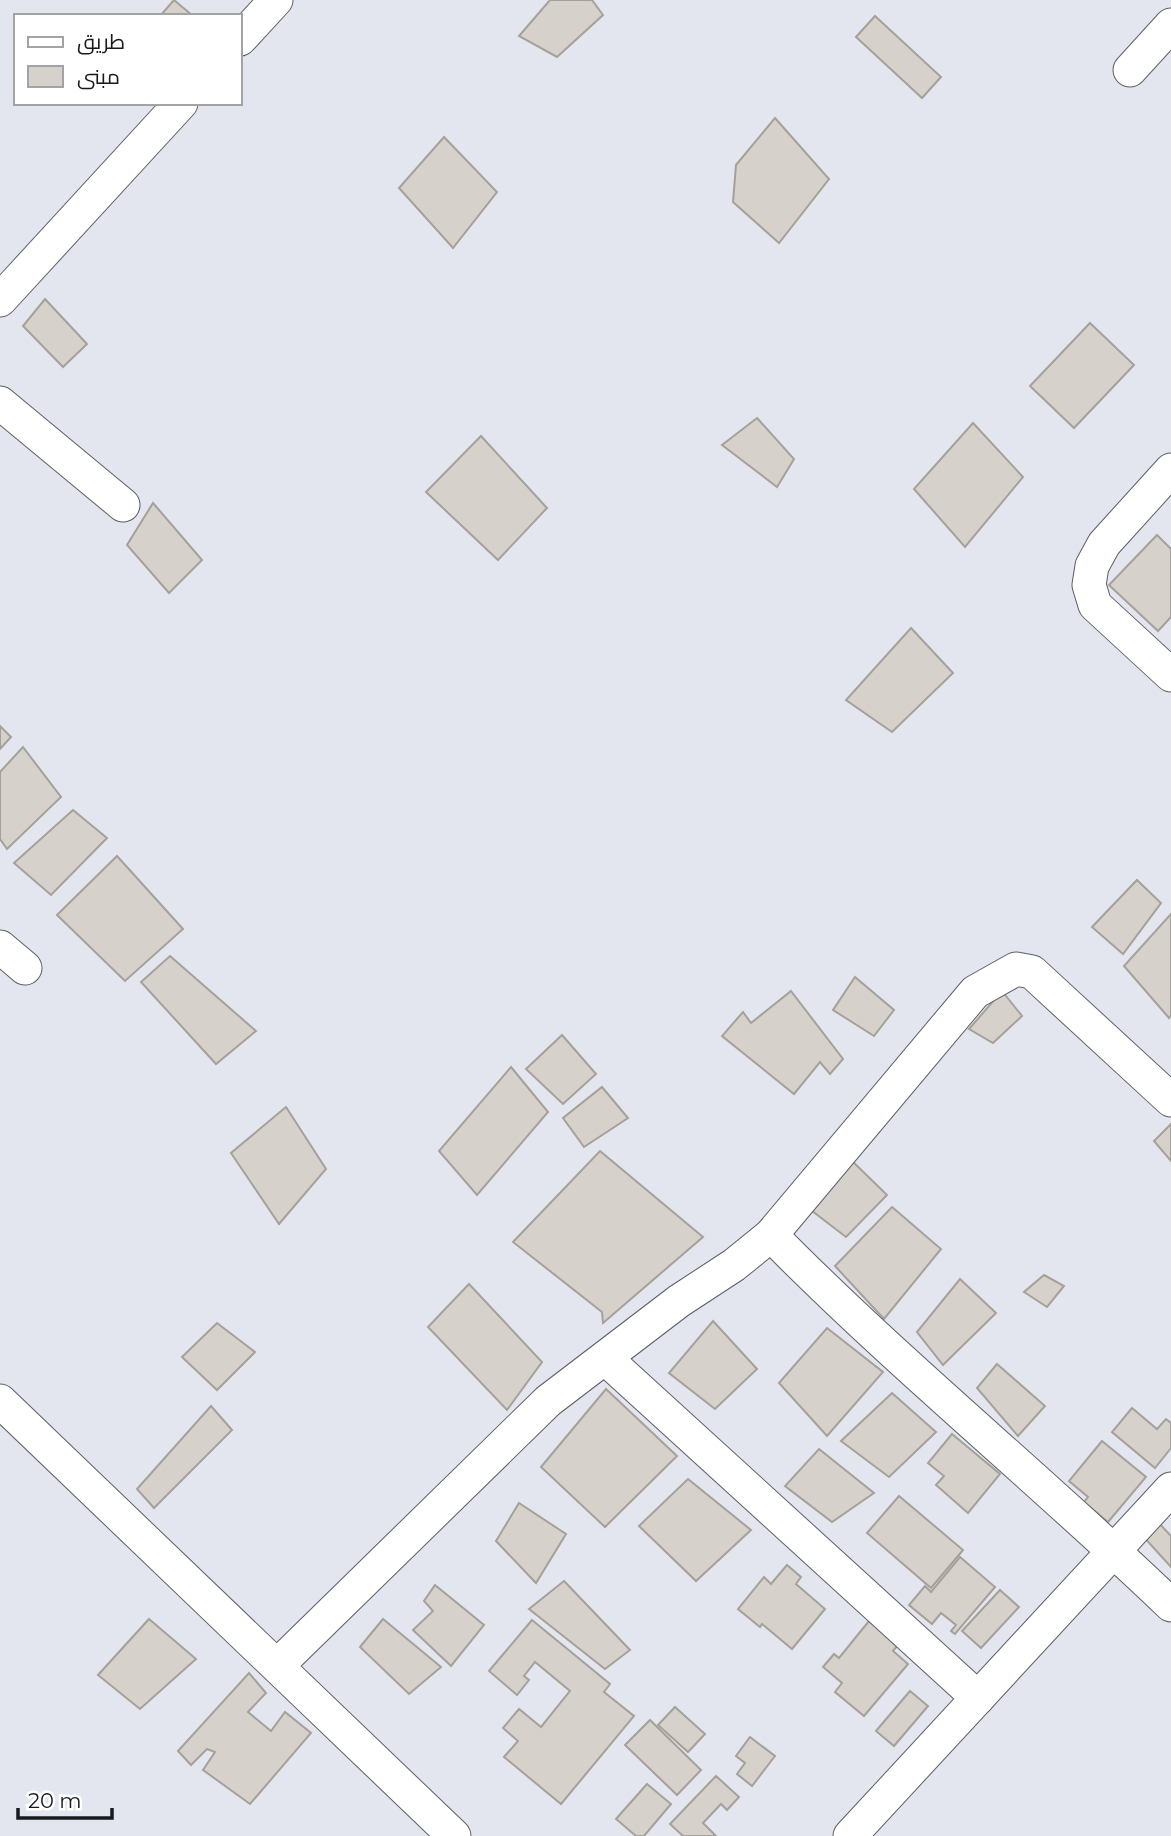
<svg xmlns="http://www.w3.org/2000/svg" width="1171" height="1836" font-family="Montserrat,Cairo,sans-serif">
	<style>
		.building { fill: #d6d2cb; stroke: #a5a19a; stroke-width: 2 }
		.lines { fill: none; stroke-linecap: round; stroke-linejoin: round }
		.street-casing { stroke: #5c5e65; stroke-width: 35 }
		.street { stroke: #fff; stroke-width: 33 }
	</style>
	<rect width="100%" height="100%" fill="#e3e6ee"/>
	<g class="building">
		<path d="M174,0L193,16H160Z"/>
		<path d="M550,0H592L603,15L557,57L519,36Z"/>
		<path d="M875,16L941,77L922,98L856,37Z"/>
		<path d="M775,118L829,179L779,243L733,202L736,165Z"/>
		<path d="M444,137L497,192L453,248L399,188Z"/>
		<path d="M45,299L87,344L63,367L23,326Z"/>
		<path d="M1090,323L1134,365L1074,428L1030,386Z"/>
		<path d="M757,418L794,459L777,487L722,445Z"/>
		<path d="M973,423L1023,477L965,547L914,489Z"/>
		<path d="M481,436L547,508L498,560L426,492Z"/>
		<path d="M153,503L202,560L169,593L127,545Z"/>
		<path d="M1157,535L1171,549V617L1158,631L1109,585Z"/>
		<path d="M911,628L953,673L892,732L846,700Z"/>
		<path d="M0,726L11,737L0,749Z"/>
		<path d="M23,747L61,797L7,849L0,839V772Z"/>
		<path d="M73,810L107,838L51,895L14,863Z"/>
		<path d="M117,856L183,929L125,981L57,915Z"/>
		<path d="M1137,880L1161,903L1123,954L1092,927Z"/>
		<path d="M1171,914V1015L1169,1018L1124,966Z"/>
		<path d="M170,956L256,1031L216,1064L141,982Z"/>
		<path d="M855,977L894,1010L874,1036L833,1010Z"/>
		<path d="M791,991L843,1059L830,1074L820,1062L794,1094L722,1036L743,1012L751,1023Z"/>
		<path d="M1002,991L1022,1016L993,1043L969,1029Z"/>
		<path d="M562,1035L596,1074L563,1104L526,1069Z"/>
		<path d="M511,1067L548,1112L477,1195L439,1151Z"/>
		<path d="M602,1087L628,1118L584,1147L563,1118Z"/>
		<path d="M286,1107L326,1169L279,1224L231,1153Z"/>
		<path d="M1171,1124V1161L1154,1141Z"/>
		<path d="M600,1151L703,1237L603,1323L602,1312L513,1242Z"/>
		<path d="M847,1156L887,1195L846,1237L807,1207Z"/>
		<path d="M892,1207L941,1249L884,1319L835,1266Z"/>
		<path d="M1044,1275L1064,1286L1047,1307L1024,1292Z"/>
		<path d="M960,1279L996,1313L943,1365L917,1332Z"/>
		<path d="M469,1284L542,1362L507,1410L428,1327Z"/>
		<path d="M713,1321L757,1369L715,1409L669,1373Z"/>
		<path d="M217,1323L255,1352L217,1390L182,1357Z"/>
		<path d="M827,1328L883,1372L827,1436L779,1383Z"/>
		<path d="M997,1364L1045,1406L1018,1436L977,1388Z"/>
		<path d="M606,1389L677,1456L605,1527L541,1467Z"/>
		<path d="M892,1393L936,1432L889,1477L841,1441Z"/>
		<path d="M211,1406L232,1430L154,1508L137,1489Z"/>
		<path d="M1132,1408L1157,1429L1166,1419L1171,1423V1448L1155,1468L1112,1432Z"/>
		<path d="M952,1434L1000,1474L968,1513L936,1485L944,1476L928,1463Z"/>
		<path d="M1102,1441L1146,1477L1108,1522L1084,1502L1088,1497L1069,1481Z"/>
		<path d="M819,1449L874,1493L832,1522L785,1486Z"/>
		<path d="M688,1479L751,1530L696,1581L639,1526Z"/>
		<path d="M899,1496L963,1550L931,1588L867,1533Z"/>
		<path d="M519,1503L566,1534L536,1583L496,1541Z"/>
		<path d="M1157,1521L1171,1536V1567L1142,1535Z"/>
		<path d="M960,1557L995,1587L955,1634L951,1631L956,1625L941,1613L932,1624L909,1605L925,1586L931,1592Z"/>
		<path d="M787,1565L801,1577L796,1584L825,1609L792,1649L762,1624L760,1627L738,1609L764,1577L771,1584Z"/>
		<path d="M564,1581L630,1650L605,1669L529,1609Z"/>
		<path d="M435,1585L484,1625L451,1666L413,1630L433,1611L424,1601Z"/>
		<path d="M1000,1590L1019,1607L981,1648L962,1631Z"/>
		<path d="M149,1619L196,1659L140,1709L98,1675Z"/>
		<path d="M383,1619L441,1667L409,1694L360,1647Z"/>
		<path d="M532,1620L610,1684L604,1692L634,1716L561,1804L504,1757L518,1741L503,1728L519,1709L541,1727L570,1691L535,1662L524,1676L529,1680L517,1695L489,1671Z"/>
		<path d="M869,1621L898,1645L893,1651L908,1664L864,1716L835,1692L842,1683L823,1667L834,1654L839,1658Z"/>
		<path d="M249,1673L266,1693L248,1712L271,1731L285,1712L311,1733L250,1804L203,1770L215,1752L207,1749L191,1765L178,1751Z"/>
		<path d="M910,1691L928,1706L894,1746L876,1731Z"/>
		<path d="M675,1707L705,1734L688,1752L658,1725Z"/>
		<path d="M650,1720L701,1770L677,1795L625,1745Z"/>
		<path d="M750,1737L775,1756L752,1786L737,1774L745,1763L736,1756Z"/>
		<path d="M716,1776L739,1797L727,1810L721,1804L703,1823L716,1836H683L670,1824Z"/>
		<path d="M647,1784L671,1804L644,1836H636L616,1819Z"/>
	</g>
	<g class="lines">
		<g class="street-casing">
			<g id="street">
				<path d="M240,39L276,0"/>
				<path d="M1130,70L1171,25"/>
				<path d="M0,300L181,103"/>
				<path d="M0,403L123,505"/>
				<path d="M1171,470L1104,544L1092,566L1089,585L1095,605L1171,675"/>
				<path d="M0,947L25,968"/>
				<path d="M771,1235L975,992L1016,969L1032,972L1171,1100"/>
				<path d="M605,1358L978,1698"/>
				<path d="M0,1401L454,1836"/>
				<path d="M278,1665L548,1401L679,1301L734,1265L771,1235C899,1365 1040,1479 1171,1605"/>
				<path d="M850,1836L1171,1489"/>
			</g>
		</g>
		<use href="#street" class="street"/>
	</g>
	<rect x="14" y="14" width="228" height="91" fill="#ffffff" stroke="#a3a3a5" stroke-width="2"/>
	<rect x="28" y="37" width="35" height="10" fill="#ffffff" stroke="#a3a3a5" stroke-width="2"/>
	<text x="77" y="49" font-size="21" fill="#191a1d">طريق</text>
	<rect x="28" y="66" width="35" height="21" fill="#d6d2cb" stroke="#a3a3a5" stroke-width="2"/>
	<text x="77" y="84" font-size="21" fill="#191a1d">مبنى</text>
	<path d="M18 1808v10h94v-10" fill="none" stroke="#191a1d" stroke-width="3.5"/>
	<text x="28" y="1808" font-size="21" fill="#191a1d" stroke="#ffffff" stroke-width="5" paint-order="stroke">20 m</text>
</svg>
